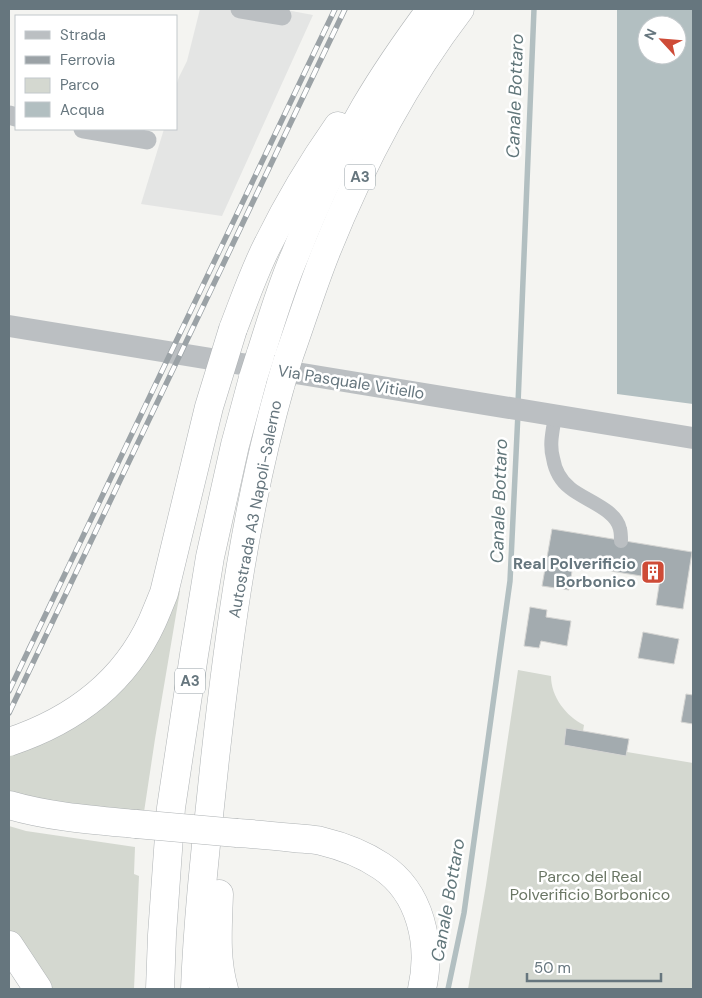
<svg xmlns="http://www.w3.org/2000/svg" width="702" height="998" font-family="'DM Sans',sans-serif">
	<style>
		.built { fill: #e4e5e4 }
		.green { fill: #d4d8d0 }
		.water { fill: #b2bfc1; fill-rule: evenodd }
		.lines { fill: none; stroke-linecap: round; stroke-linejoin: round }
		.stream { stroke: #b2bfc1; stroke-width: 5.5 }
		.building { fill: #a3abaf; stroke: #d5d5d3 }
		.motorway-casing { stroke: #afb3b5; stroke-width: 29 }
		.pedestrian { stroke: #bbbfc2; stroke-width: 14 }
		.minor { stroke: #bbbfc2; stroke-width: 19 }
		.tertiary { stroke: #bbbfc2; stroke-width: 22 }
		.motorway { stroke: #fff; stroke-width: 28 }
		.rail-casing { stroke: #9ba2a6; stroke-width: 5.5 }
		.rail { stroke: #fff; stroke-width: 4; stroke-dasharray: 11; stroke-linecap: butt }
		.motorway-bridge-casing { stroke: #afb3b5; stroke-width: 29; stroke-linecap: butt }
		.motorway-bridge { stroke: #fff; stroke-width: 28 }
		.labels { text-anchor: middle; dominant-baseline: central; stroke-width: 5; stroke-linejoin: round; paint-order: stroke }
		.shield { fill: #fff; stroke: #949fa5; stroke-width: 1 }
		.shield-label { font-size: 15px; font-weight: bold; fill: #66767e }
		.street-label { font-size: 16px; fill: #66767e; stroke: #fff }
		.poi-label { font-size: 16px; font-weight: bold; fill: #66767e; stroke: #fff; text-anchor: end }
		.park-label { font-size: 16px; fill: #6a7664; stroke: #fff }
		.water-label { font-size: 18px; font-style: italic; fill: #62777b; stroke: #fff }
	</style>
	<rect width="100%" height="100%" fill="#f4f4f1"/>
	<path class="built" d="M200,9H281L313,15L222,216L141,204L164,129H176V86L179,77L187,61Z"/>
	<g class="green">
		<path d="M176,590L180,591L155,739L144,812L91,808L9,793V748L45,737Z"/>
		<path d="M518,670L551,676C551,697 566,716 584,725L583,731L566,729L564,745L626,756L627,752L693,763V989H468L486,885Z"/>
		<path d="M9,826L26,831L135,847L134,874L139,876L134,989H49L9,930Z"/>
	</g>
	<path class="water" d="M617,9H693V404L617,394ZM647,25H677V55H647Z"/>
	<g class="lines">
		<g class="stream">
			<path d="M518,404L534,9"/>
			<path d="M448,989L464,913L510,581L518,413"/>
		</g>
	</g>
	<g class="building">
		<path d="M552,529L692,552L683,609L656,605L660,579L573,565L569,590L542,586Z"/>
		<path d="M530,607L547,610L546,617L571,621L567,646L541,641L539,648L524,646Z"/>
		<path d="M643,632L679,639L674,664L638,658Z"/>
		<path d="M686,694L693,695V724L681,722Z"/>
		<path d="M566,728L629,739L626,756L564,745Z"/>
	</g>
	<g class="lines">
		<g class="motorway-casing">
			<g id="motorway">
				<path d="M233,329C244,301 254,271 268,244C288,203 312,163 338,126"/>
				<path d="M260,356C271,322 281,287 295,255C315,204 338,154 365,107C385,73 408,40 431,9"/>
				<path d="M288,359C301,323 312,287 326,252C360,167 405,81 460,9"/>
				<path d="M9,805C50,817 93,820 136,824"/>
				<path d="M237,833C256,834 275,836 294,838C303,839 313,839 321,841C342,846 363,854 381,866C421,892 432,945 422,989"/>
				<path d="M219,894C218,926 215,958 224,989"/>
				<path d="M9,945L38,989"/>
				<path d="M160,989L162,935L171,808L194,655L210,557L235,445L253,378"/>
				<path d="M195,989C198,912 207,836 215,759C229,633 246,506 281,383"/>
			</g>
		</g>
		<path class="pedestrian" d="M555,416C553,430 549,444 553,458C555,470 561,481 570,488C584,500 616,509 620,529C621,533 621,537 621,541"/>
		<g class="minor">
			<path d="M240,9L282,16"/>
			<path d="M9,115L16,117"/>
			<path d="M83,129L147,140"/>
		</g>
		<path class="tertiary" d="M9,326L693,438"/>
		<use href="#motorway" class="motorway"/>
		<g class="rail-casing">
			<g id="rail">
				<path d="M9,691L335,9"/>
				<path d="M9,713L345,9"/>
			</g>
		</g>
		<use href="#rail" class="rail"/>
		<g class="motorway-bridge-casing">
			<g id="motorway-bridge">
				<path d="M253,378L260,356"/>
				<path d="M281,383L288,359"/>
				<path d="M9,742C72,721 124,683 152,622C156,613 160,603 164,593L209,407L233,329"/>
				<path d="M136,824L237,833"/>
			</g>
		</g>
		<use href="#motorway-bridge" class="motorway-bridge"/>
	</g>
	<defs>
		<g id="building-square" transform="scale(1.25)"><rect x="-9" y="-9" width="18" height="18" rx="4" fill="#ce4b37" stroke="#fff"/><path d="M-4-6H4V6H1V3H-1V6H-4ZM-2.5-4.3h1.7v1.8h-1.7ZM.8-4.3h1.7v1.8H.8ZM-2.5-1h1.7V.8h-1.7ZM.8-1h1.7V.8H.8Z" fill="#fff"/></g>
	</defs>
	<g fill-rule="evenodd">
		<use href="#building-square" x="653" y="572"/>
	</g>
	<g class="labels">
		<g class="shield">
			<rect x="345" y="164.5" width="30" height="25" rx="4"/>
			<rect x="175" y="668.5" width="30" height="25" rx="4"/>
		</g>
		<g class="shield-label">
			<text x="360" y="177">A3</text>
			<text x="190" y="681">A3</text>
		</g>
		<g class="street-label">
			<text transform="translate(351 382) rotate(9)">Via Pasquale Vitiello</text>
			<text transform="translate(255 509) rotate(-79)">Autostrada A3 Napoli-Salerno</text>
		</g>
		<g class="poi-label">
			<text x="636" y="563">Real Polverificio<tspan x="636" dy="18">Borbonico</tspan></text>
		</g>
		<g class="park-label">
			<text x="590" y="876">Parco del Real<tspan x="590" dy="18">Polverificio Borbonico</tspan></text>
		</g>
		<g class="water-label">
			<text transform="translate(515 96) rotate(-88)">Canale Bottaro</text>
			<text transform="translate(499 501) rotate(-88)">Canale Bottaro</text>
			<text transform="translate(448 900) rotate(-80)">Canale Bottaro</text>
		</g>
	</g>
	<rect width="702" height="998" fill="none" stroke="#66767e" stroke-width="20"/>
	<rect x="15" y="15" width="162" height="115" fill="#ffffff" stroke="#c2c8cb"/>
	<rect x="25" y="31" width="25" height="8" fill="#bbbfc2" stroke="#c2c8cb"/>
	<text x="60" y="40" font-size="15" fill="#66767e">Strada</text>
	<rect x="25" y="56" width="25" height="8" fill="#9ba2a6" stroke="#c2c8cb"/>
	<text x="60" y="65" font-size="15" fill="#66767e">Ferrovia</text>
	<rect x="25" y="78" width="25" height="15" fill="#d4d8d0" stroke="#c2c8cb"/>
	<text x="60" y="90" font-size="15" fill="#66767e">Parco</text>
	<rect x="25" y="102" width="25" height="15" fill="#b2bfc1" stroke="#c2c8cb"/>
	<text x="60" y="115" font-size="15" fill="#66767e">Acqua</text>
	<g transform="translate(662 40) rotate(296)"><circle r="24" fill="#ffffff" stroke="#c2c8cb"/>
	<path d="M0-4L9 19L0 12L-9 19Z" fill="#ce4b37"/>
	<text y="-8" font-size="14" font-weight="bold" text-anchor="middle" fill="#66767e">N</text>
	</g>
	<path d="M527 973v8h134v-8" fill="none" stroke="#66767e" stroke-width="2.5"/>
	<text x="534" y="973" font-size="15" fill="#66767e" stroke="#ffffff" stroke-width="4" paint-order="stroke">50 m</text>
</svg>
